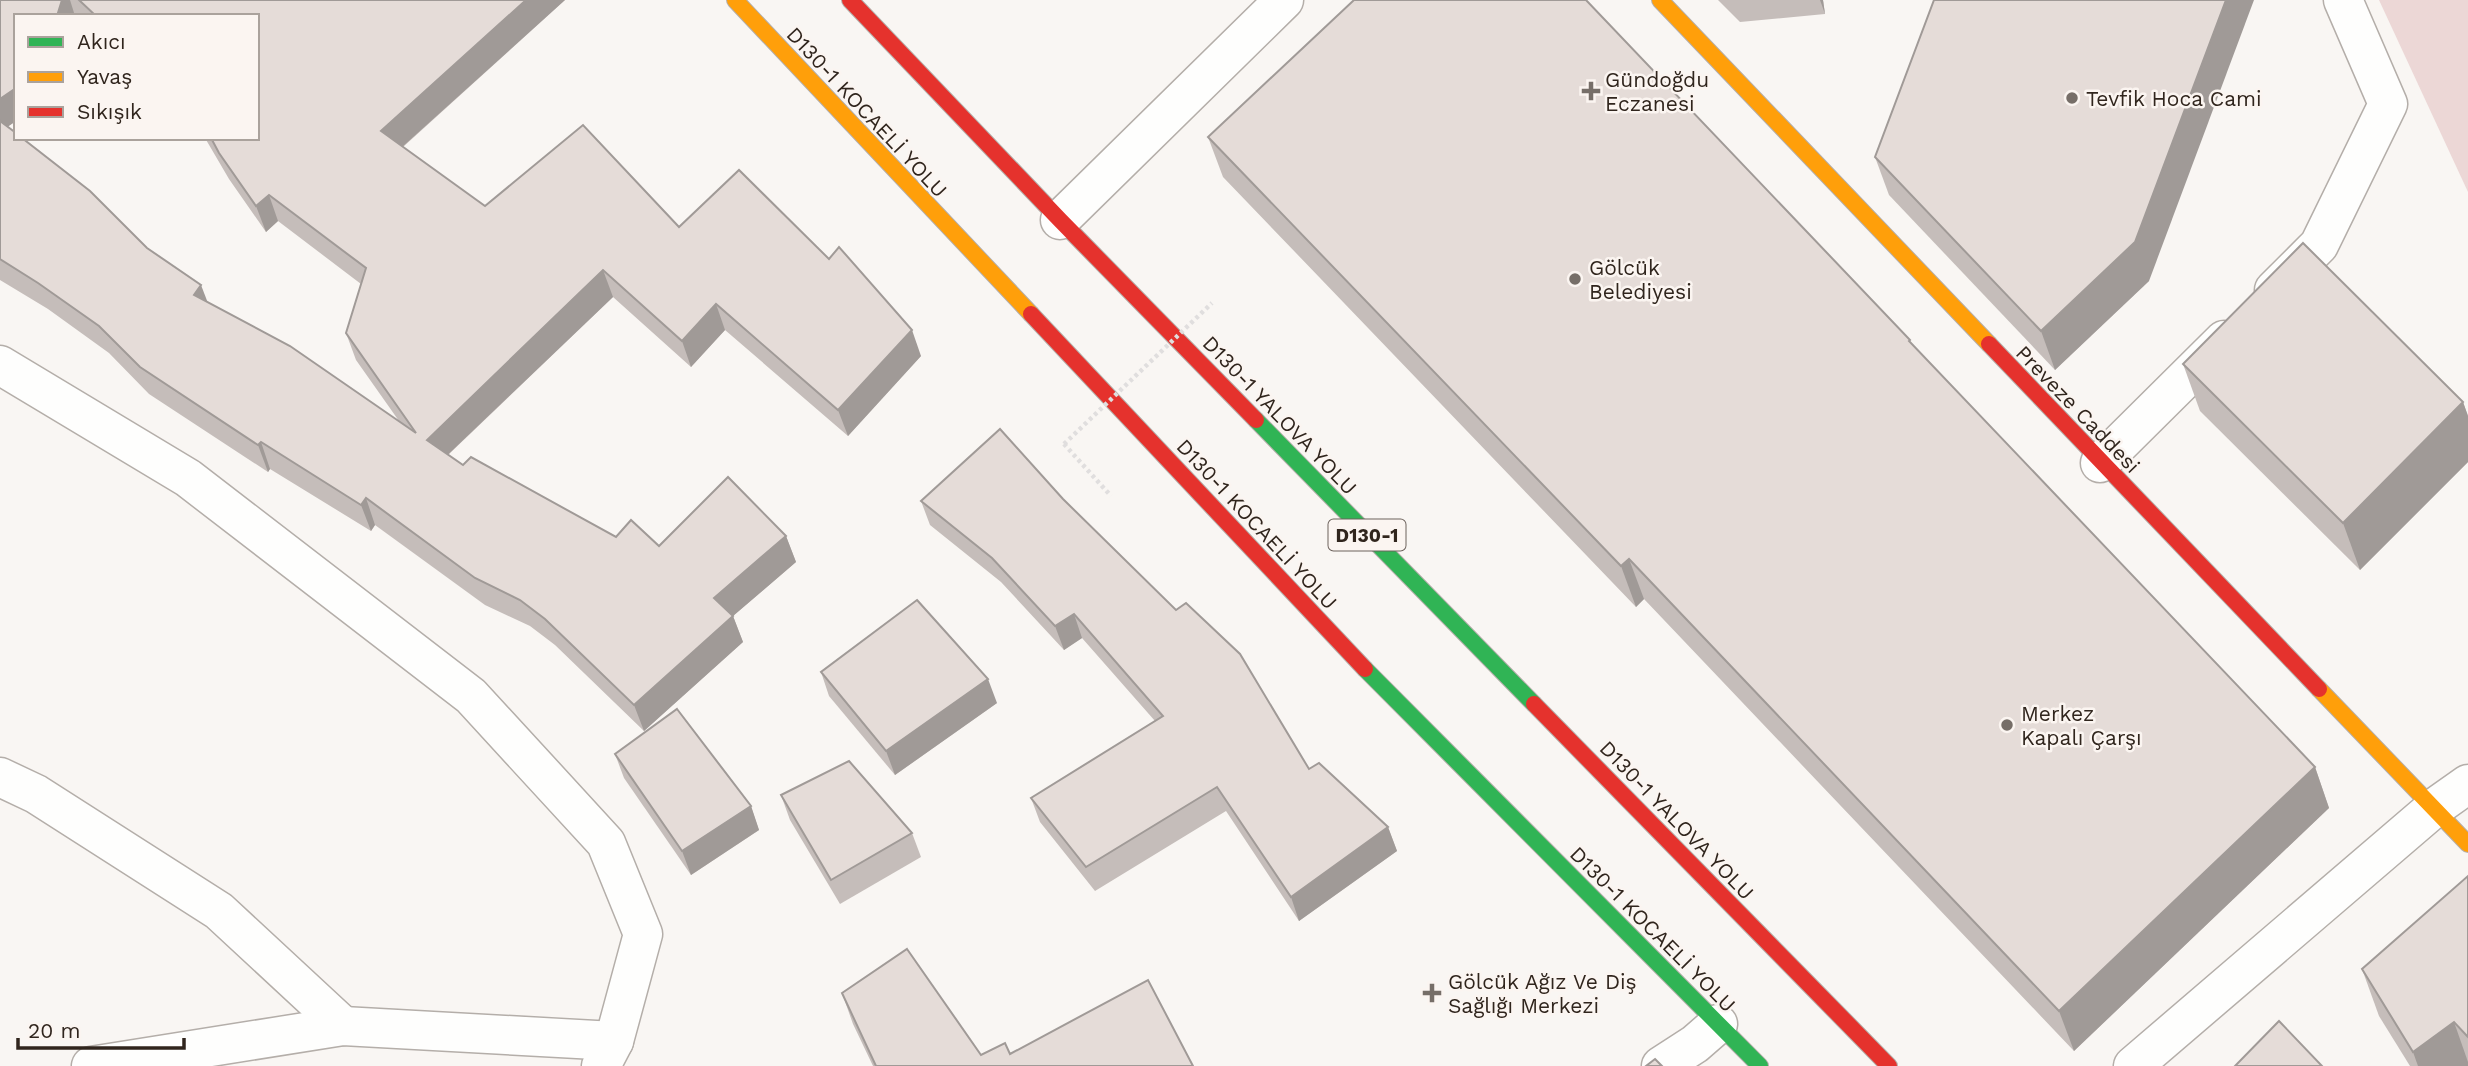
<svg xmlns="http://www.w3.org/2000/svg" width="2468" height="1066" font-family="'Work Sans',sans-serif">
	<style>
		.green { fill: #ecd7d6 }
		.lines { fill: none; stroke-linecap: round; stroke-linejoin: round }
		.street-casing { stroke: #b4aea9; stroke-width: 41 }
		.fast-casing { stroke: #b4aea9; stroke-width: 18 }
		.slow-casing { stroke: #b4aea9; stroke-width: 18 }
		.jam-casing { stroke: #b4aea9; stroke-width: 18 }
		.path { stroke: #e0dede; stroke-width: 4.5; stroke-dasharray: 3.5 3.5; stroke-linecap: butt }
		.street { stroke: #fefefd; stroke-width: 38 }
		.fast { stroke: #30b455; stroke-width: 16 }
		.slow { stroke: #ff9f0a; stroke-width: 16 }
		.jam { stroke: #e5322d; stroke-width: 16 }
		.path-bridge { stroke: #e0dede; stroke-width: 4.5; stroke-dasharray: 3.5 3.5; stroke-linecap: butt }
		.wall { fill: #c5bdba; fill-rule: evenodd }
		.shaded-wall { fill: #a09a97 }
		.building { fill: #e5dcd8; stroke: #a09a97; stroke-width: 2 }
		.poi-dot { fill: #766e68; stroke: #fbf5f1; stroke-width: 2.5 }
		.labels { text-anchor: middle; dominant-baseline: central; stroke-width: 5; stroke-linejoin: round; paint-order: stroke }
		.shield { fill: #fbf5f1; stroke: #6d635d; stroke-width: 2 }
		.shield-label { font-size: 19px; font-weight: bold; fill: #30251d }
		.poi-label { font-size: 21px; fill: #30251d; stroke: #fbf5f1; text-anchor: start }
		.street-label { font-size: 21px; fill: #30251d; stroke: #fbf5f1 }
	</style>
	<rect width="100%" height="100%" fill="#f9f6f3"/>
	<path class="green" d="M2379,0H2468V192Z"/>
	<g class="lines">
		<g class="street-casing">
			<g id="street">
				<path d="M1060,220L1284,0"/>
				<path d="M2274,290L2319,245L2388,104L2343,0"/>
				<path d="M0,365L188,478L471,696L606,843L643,934L614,1041L601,1066"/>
				<path d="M2100,463L2224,340"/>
				<path d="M0,777L36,794L219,911L343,1026"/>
				<path d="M91,1066L343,1026L614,1041"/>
				<path d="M1661,1066L1695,1044L1718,1024"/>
				<path d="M2133,1066L2434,808L2468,784"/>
			</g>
		</g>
		<g class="fast-casing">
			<g id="fast">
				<path d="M1256,420L1534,704"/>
				<path d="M1365,669L1760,1066"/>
			</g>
		</g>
		<g class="slow-casing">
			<g id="slow">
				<path d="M735,0L1031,314"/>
				<path d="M1660,0L1989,344"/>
				<path d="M2319,689L2468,844"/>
			</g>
		</g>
		<g class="jam-casing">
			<g id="jam">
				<path d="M850,0L1060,220L1256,420"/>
				<path d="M1031,314L1365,669"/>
				<path d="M1989,344L2319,689"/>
				<path d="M1534,704L1889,1066"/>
			</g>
		</g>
		<path class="path" d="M1064,444L1111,496"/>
		<use href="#street" class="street"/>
		<use href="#fast" class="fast"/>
		<use href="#slow" class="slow"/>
		<use href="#jam" class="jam"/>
		<path class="path-bridge" d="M1064,444L1212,303"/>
	</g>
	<g class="wall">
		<path d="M0,0H565L403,147L485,206L679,227L921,356L848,436L725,330L691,367L613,297L448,455L463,465L616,537L659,546L786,536L796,562L733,616L743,642L644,731L555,645L530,626L485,605L375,525L371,531L270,469L268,472L149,394L109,353L48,309L0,280ZM75,15L257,16V138H205L229,179L266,232L278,221L361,284L346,333L356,360L399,421L207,302L147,248L7,127L16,121V16Z"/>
		<path d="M1718,0H1823L1825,14L1740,22Z"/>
		<path d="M1208,137L1912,345L2315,767L2329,808L2074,1051L1644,599L1636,607L1223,177Z"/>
		<path d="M1875,157L2149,281L2055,370L1889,195Z"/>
		<path d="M2183,364L2463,402L2468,416V462L2360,570L2200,411Z"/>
		<path d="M921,501L1309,769L1388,827L1397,851L1299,921L1226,811L1095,891L1040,822L1031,798L1155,721L1082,638L1064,650L1001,582L930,525Z"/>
		<path d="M821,672L997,703L895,775L829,696Z"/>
		<path d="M615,754L751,806L759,830L691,875L624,778Z"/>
		<path d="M781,795L912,833L921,857L840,904L790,820Z"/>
		<path d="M2468,876V1066H2410L2379,1016L2362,969Z"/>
		<path d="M842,993L981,1055L1010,1054L1193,1066H873L853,1024Z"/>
	</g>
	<g class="shaded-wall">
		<path d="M62,0H70L75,16H57Z"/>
		<path d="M526,0H565L391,157L381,131Z"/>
		<path d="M1820,0H1823L1825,14Z"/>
		<path d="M2226,0H2254L2149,281L2055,370L2041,331Z"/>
		<path d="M16,88V121L0,132V99Z"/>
		<path d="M269,195L278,221L266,232L256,206Z"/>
		<path d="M603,270L613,297L436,466L427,440Z"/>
		<path d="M201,285L211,311L194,295Z"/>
		<path d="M716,304L725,330L691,367L682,341Z"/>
		<path d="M912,330L921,356L848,436L838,410Z"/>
		<path d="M2463,402L2468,416V462L2360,570L2343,523Z"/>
		<path d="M261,442L270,469L268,472L258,445Z"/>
		<path d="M366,498L375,525L371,531L361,505Z"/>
		<path d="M786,536L796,562L733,616L743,642L644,731L634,705L714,598Z"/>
		<path d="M1629,559L1644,599L1636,607L1621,566Z"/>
		<path d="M1074,614L1082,638L1064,650L1055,626Z"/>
		<path d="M988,679L997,703L895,775L886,751Z"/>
		<path d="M2315,767L2329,808L2074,1051L2059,1011Z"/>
		<path d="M751,806L759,830L691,875L682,851Z"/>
		<path d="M1388,827L1397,851L1299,921L1291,897Z"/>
		<path d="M2454,1022L2468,1062V1066H2418L2413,1052Z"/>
	</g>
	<g class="building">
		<path d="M0,0H62L57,16H16V88L0,99Z"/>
		<path d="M79,0H526L381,131L485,206L583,125L679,227L739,170L829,259L839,247L912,330L838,410L716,304L682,341L603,270L427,440L463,465L471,457L616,537L631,520L659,546L728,477L786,536L714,598L733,616L634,705L545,619L520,600L475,578L366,498L361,505L261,442L258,445L140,367L99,326L38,283L0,259V121L16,133V138H22L90,191L147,248L201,285L194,295L290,346L416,433L346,333L366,268L269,195L256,206L219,153L211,138H257V16H96Z"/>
		<path d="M1354,0H1586L1910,340L1909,341L2315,767L2059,1011L1629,559L1621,566L1208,137Z"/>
		<path d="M1934,0H2226L2135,242L2041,331L1875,157Z"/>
		<path d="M2303,243L2463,402L2343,523L2183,364Z"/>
		<path d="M1000,429L1063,499L1176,610L1186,603L1240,654L1309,769L1319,763L1388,827L1291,897L1217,787L1086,867L1031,798L1163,716L1074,614L1055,626L992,558L921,501Z"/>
		<path d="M917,600L988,679L886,751L821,672Z"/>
		<path d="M677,709L751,806L682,851L615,754Z"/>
		<path d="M849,761L912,833L831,880L781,795Z"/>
		<path d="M2468,876V1037L2454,1022L2413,1052L2362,969Z"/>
		<path d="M907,949L981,1055L1005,1043L1010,1054L1148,980L1193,1066H876L842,993Z"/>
		<path d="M2279,1021L2322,1066H2235Z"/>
		<path d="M1655,1059L1662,1066H1646Z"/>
	</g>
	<g class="poi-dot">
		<path d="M1587.5 80.5h7v7h7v7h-7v7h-7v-7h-7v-7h7z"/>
		<circle cx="2072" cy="98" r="7"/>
		<circle cx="1575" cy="279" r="7"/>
		<circle cx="2007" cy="725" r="7"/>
		<path d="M1428.5 982.5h7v7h7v7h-7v7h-7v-7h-7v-7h7z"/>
	</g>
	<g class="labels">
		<rect class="shield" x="1328.5" y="519.5" width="77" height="31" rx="5"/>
		<g class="shield-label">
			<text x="1367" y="535">D130-1</text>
		</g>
		<g class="poi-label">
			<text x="1605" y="79">Gündoğdu<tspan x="1605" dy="24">Eczanesi</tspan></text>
			<text x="2086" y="98">Tevfik Hoca Cami</text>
			<text x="1589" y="267">Gölcük<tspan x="1589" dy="24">Belediyesi</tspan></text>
			<text x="2021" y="713">Merkez<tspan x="2021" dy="24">Kapalı Çarşı</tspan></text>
			<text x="1448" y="981">Gölcük Ağız Ve Diş<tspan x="1448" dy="24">Sağlığı Merkezi</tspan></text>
		</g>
		<g class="street-label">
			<text transform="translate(867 112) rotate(47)">D130-1 KOCAELİ YOLU</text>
			<text transform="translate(2078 409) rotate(46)">Preveze Caddesi</text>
			<text transform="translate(1280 415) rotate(46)">D130-1 YALOVA YOLU</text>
			<text transform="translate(1257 524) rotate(47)">D130-1 KOCAELİ YOLU</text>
			<text transform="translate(1677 820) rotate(46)">D130-1 YALOVA YOLU</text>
			<text transform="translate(1653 929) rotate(45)">D130-1 KOCAELİ YOLU</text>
		</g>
	</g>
	<rect x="14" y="14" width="245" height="126" fill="#fbf5f1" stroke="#aaa29c" stroke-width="2"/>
	<rect x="28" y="37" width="35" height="10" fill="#30b455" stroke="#aaa29c" stroke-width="2"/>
	<text x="77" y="49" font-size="21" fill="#30251d">Akıcı</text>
	<rect x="28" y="72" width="35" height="10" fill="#ff9f0a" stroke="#aaa29c" stroke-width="2"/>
	<text x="77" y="84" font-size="21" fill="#30251d">Yavaş</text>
	<rect x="28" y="107" width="35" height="10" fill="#e5322d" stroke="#aaa29c" stroke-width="2"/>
	<text x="77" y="119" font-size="21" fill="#30251d">Sıkışık</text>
	<path d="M18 1038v10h166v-10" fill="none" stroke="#30251d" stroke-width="3.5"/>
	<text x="28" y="1038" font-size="21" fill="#30251d" stroke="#fbf5f1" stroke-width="5" paint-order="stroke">20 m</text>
</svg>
